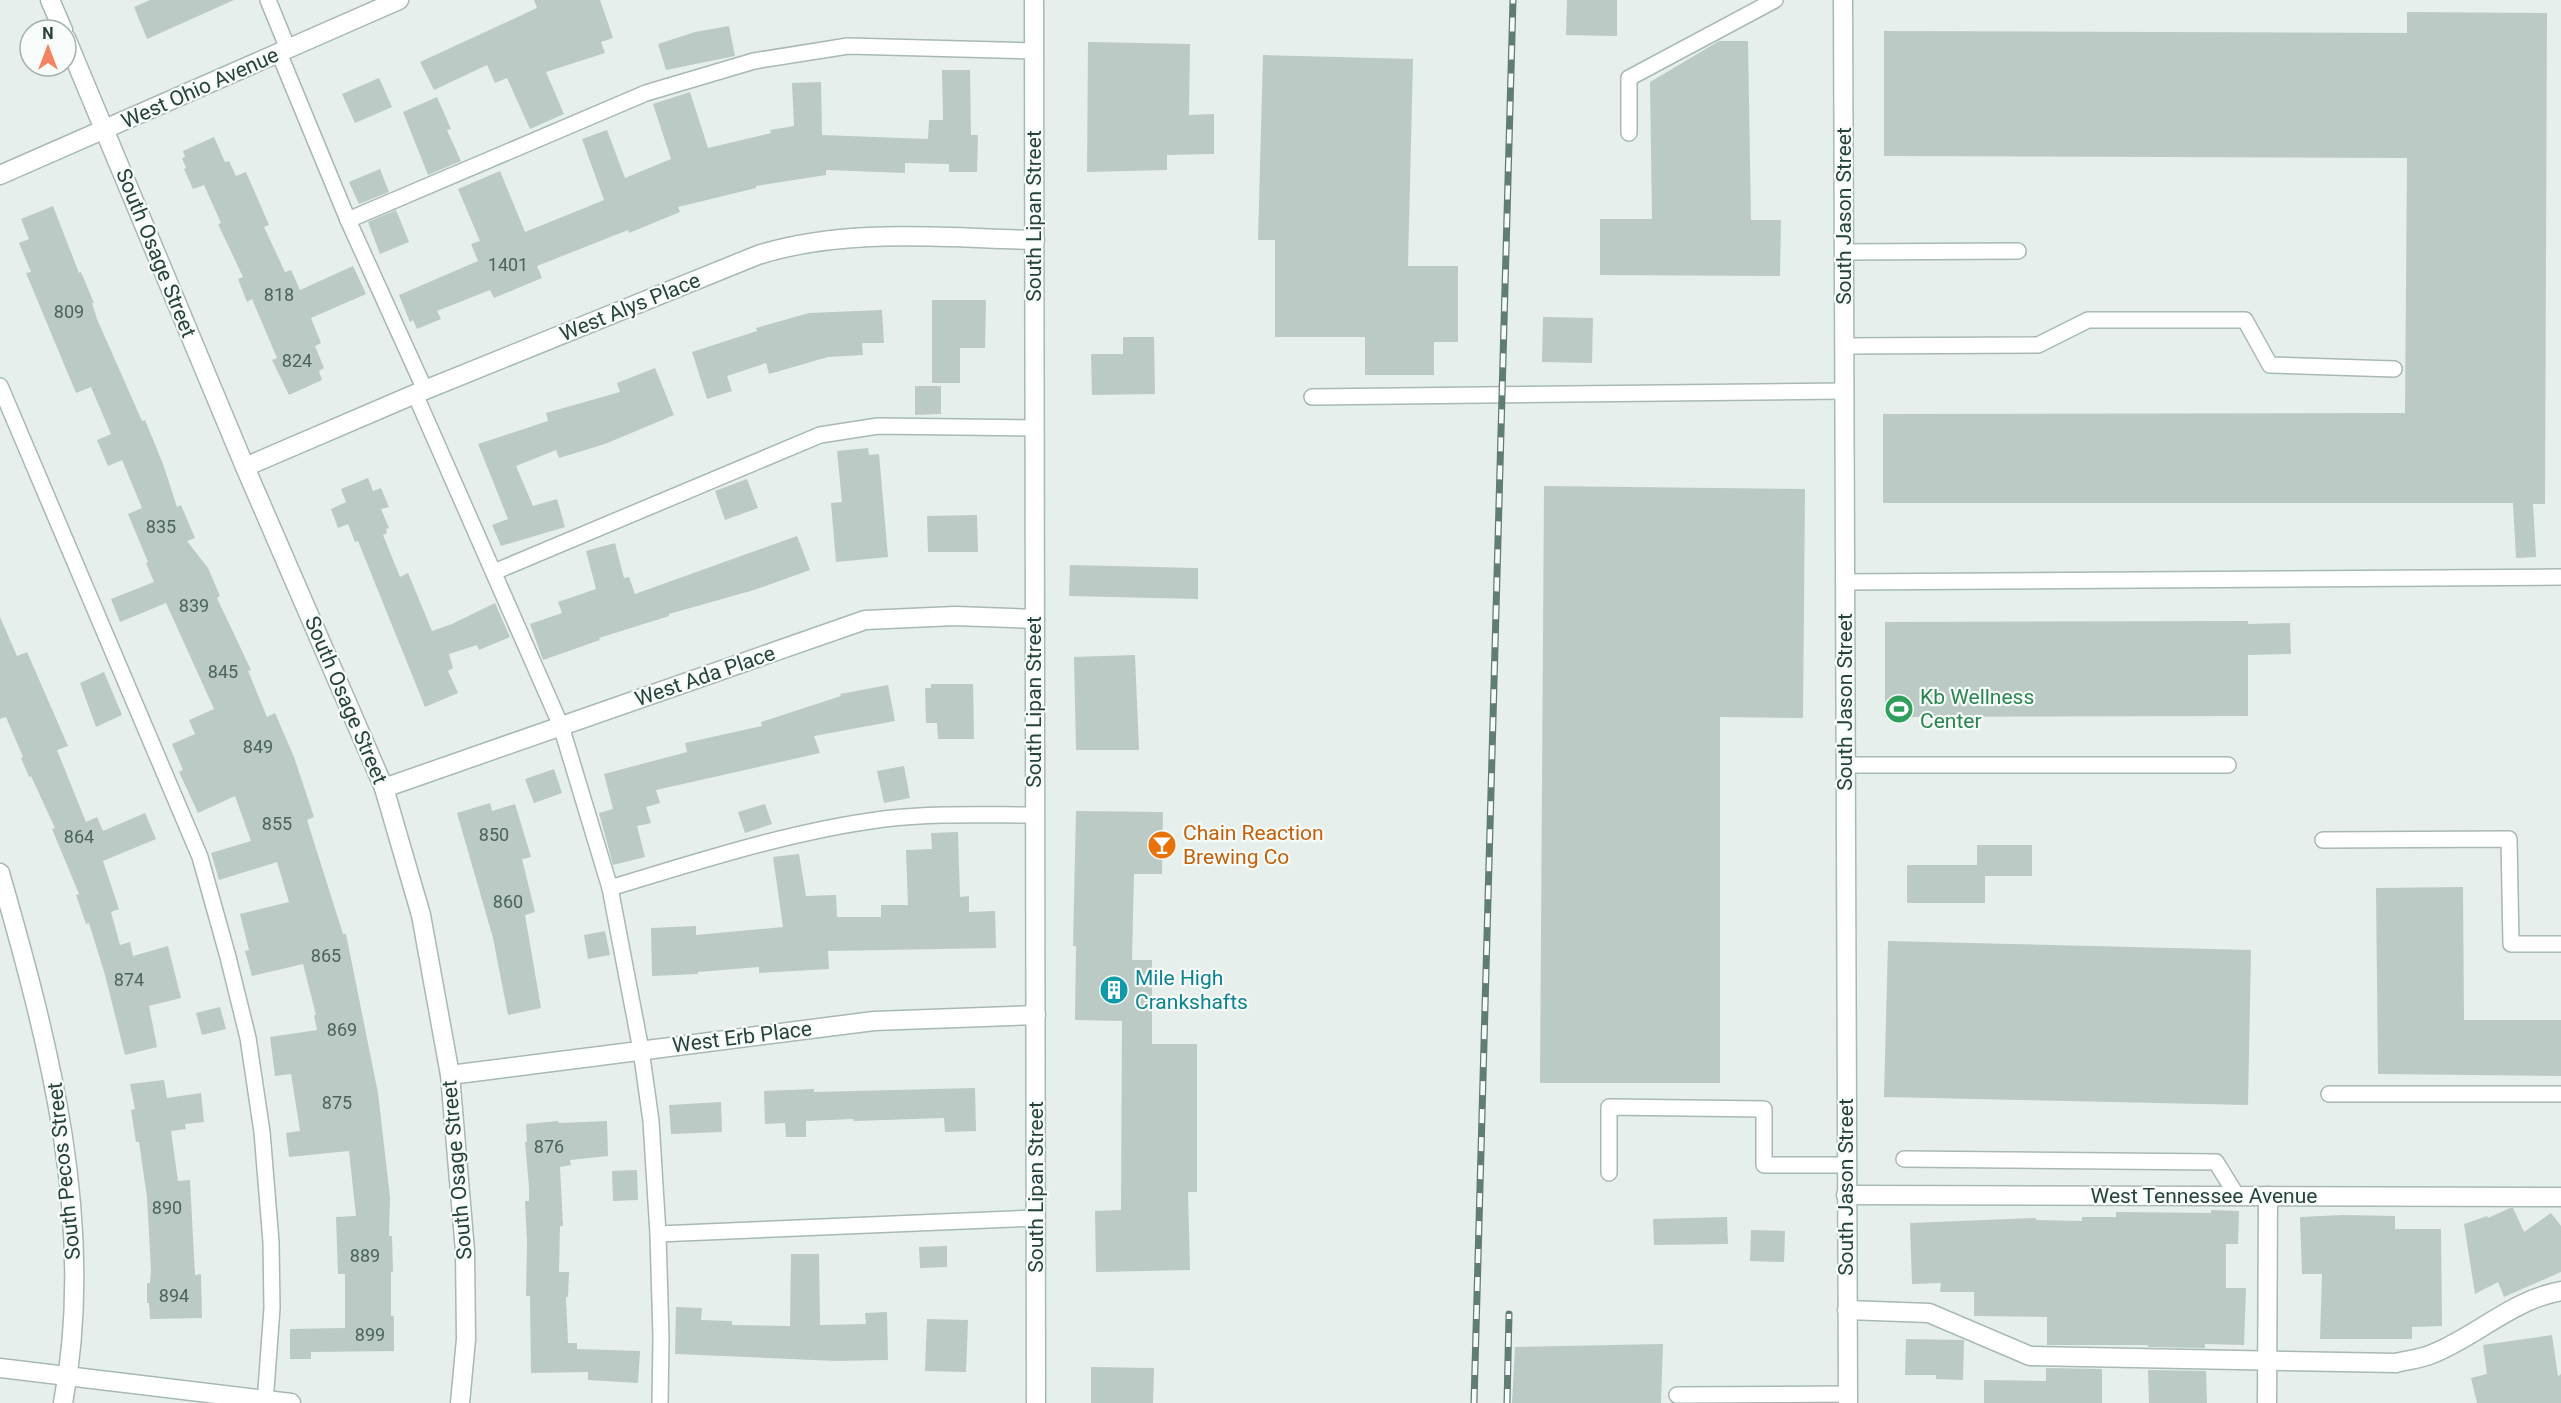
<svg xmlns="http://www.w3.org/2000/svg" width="2561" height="1403" font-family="Roboto,sans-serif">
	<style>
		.building { fill: #bbcac4 }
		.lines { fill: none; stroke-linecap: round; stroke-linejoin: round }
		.lane-casing { stroke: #a8b8b2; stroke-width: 18 }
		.street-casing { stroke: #a8b8b2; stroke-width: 21 }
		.secondary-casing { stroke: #a4bbb3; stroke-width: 21 }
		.lane { stroke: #fff; stroke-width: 15 }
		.street { stroke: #fff; stroke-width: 18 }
		.secondary { stroke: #fff; stroke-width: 18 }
		.rail-casing { stroke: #5f7d75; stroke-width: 7 }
		.rail { stroke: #f7fbf9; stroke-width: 4.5; stroke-dasharray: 14; stroke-linecap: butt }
		.labels { text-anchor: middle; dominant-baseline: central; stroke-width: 4.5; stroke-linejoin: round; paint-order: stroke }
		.number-label { font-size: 18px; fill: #4a645c }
		.street-label { font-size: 21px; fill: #24423a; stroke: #f7fbf9 }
		.leisure-label { font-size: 21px; fill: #27864d; stroke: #f7fbf9; text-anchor: start }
		.food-label { font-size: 21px; fill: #c56008; stroke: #f7fbf9; text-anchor: start }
		.culture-label { font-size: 21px; fill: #0d838f; stroke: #f7fbf9; text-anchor: start }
	</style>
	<rect width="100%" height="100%" fill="#e6efeb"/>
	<g class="building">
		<path d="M150,0H234L147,39L134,7Z"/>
		<path d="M534,0H600L613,38L601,42L605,53L546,72L564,114L530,129L507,78L495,83L487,65L434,90L420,62L537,8Z"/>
		<path d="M1567,0H1617V36L1566,35Z"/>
		<path d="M2407,12L2547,13L2545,504H2533L2536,557L2516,558L2513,503H1883V414L2405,413L2407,158L1884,156V31L2407,33Z"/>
		<path d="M729,26L735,56L666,70L658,44L695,32Z"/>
		<path d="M1719,41H1748L1751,220H1781L1780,276L1600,275V219H1652L1650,82Z"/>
		<path d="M1088,42L1190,44L1189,115L1214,114V154L1167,155V170L1087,172Z"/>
		<path d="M1263,55L1413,59L1408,266H1458V342H1434V375H1365V337H1275V240H1258Z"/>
		<path d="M942,70H970L971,135H978L977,172H949V164L905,163V173L826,170V175L756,186V188L678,207L680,212L629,233L628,230L537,266L542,278L494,298L490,290L437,311L441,319L417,329L413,320L410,322L399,295L478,261L471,244L480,241L458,189L500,171L525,232L604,200L582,139L607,130L625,178L671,159L653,104L690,92L708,148L771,133L770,130L794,126L792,83L821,82L822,135L928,139L929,120H943Z"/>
		<path d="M379,78L392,107L355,123L342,94Z"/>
		<path d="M437,97L451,129L447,130L461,161L428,175L403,112Z"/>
		<path d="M214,137L225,162L229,161L236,176L246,172L269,225L264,227L285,272L291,270L300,290L353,266L366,294L311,318L321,343L315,346L324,368L319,371L322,380L289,395L272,360L277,358L252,299L247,302L238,279L243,277L218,224L221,223L204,185L193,189L184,169L186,168L182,158L185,157L183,151Z"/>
		<path d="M380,169L389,192L359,204L349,182Z"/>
		<path d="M53,206L79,273L81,272L94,303H92L97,319L142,421L145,420L163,464L177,507L181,505L195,538L187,541L208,568L220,596L217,598L251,670L248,671L267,717L275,713L294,757L314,817L307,820L343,934H346L378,1093L390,1197L389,1236H392L393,1272H391V1316H394V1351L311,1352V1359H290V1329L345,1328V1274H338L336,1217L356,1216L349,1151L289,1157L286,1133L300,1131L291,1074L275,1076L270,1037L317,1030L314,1015H316L303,964L252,976L245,951L249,950L240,914L289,902L277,862L219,880L211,853L251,841L235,796L198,813L179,772L183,770L172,744L195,734L189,720L214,709L166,603L120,622L111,599L154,582L146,563L148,562L128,514L142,508L122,460L108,466L97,440L111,434L91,387L76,393L26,273L31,272L19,243L29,239L21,219Z"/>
		<path d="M396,210L409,242L380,254L368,222Z"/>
		<path d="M932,300H986L985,348H960V383H932Z"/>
		<path d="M882,310L884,343H862L863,355L828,357L769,374L766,363L727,376L732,391L707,399L692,352L757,331L756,328L809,313Z"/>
		<path d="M1543,317L1593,318L1592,363L1542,362Z"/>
		<path d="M1123,337H1154L1155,394L1092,395L1091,354H1123Z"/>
		<path d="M655,368L674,415L605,444L559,458L556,450L516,466L533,506L557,499L565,527L501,546L492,525L508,519L478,444L548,421L546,413L620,392L617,383Z"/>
		<path d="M915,386H941V414L915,415Z"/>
		<path d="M868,448L869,455L879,454L888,557L836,562L831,503L842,502L837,451Z"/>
		<path d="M368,478L373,491L381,488L389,507L381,509L389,528L386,529L387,533L383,535L400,577L408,573L432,631L452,624L495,603L510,637L479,650L477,645L449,654L453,668L448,671L458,693L425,707L358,541L355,542L348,524L338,528L331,509L346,502L341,489Z"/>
		<path d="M747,479L758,508L725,520L715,491Z"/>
		<path d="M1544,486L1805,489L1803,718L1720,717V1083H1540Z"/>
		<path d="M977,515L978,552H928L927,516Z"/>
		<path d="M797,536L810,570L754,590L669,614V616L599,638L600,640L543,660L530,624L562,613L558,602L596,589L586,551L615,543L624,578L629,577L635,594Z"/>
		<path d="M1070,565L1198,568V599L1069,596Z"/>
		<path d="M0,617L17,656L27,652L68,746L57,750L86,822L97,817L103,831L145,813L156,839L103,861L119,909L111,912L120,945L130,942L133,956L168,946L181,998L149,1006L157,1047L125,1055L105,975L89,923L86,924L76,895L79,894L52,829L55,828L31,776L29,777L21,758L23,757L6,717L0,719Z"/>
		<path d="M2248,621V624L2290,623L2291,654L2248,655V716L1885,717V622Z"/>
		<path d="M1135,655L1139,750H1076L1074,657Z"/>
		<path d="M104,672L122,715L96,727L80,683Z"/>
		<path d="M931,684H973L974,739H938L937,723H926L925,688H931Z"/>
		<path d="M888,685L895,721L814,736L820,753L656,790L660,803L646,807L651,823L637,826L645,857L613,865L599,813L613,809L604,774L687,752L685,743L762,726L761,722L841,696L840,694Z"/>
		<path d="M904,766L910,798L884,803L877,771Z"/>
		<path d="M554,769L562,793L534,803L525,779Z"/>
		<path d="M490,803L492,811L515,804L531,857L522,859L535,912L525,915L541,1008L508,1015L493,938L457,813Z"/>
		<path d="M765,804L772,824L745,833L738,812Z"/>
		<path d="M1076,811L1163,812L1162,874H1134L1132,960H1152V1044H1197V1192H1188L1190,1270L1096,1272L1095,1211L1121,1210L1122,1021L1075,1020L1076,946H1073Z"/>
		<path d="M958,832L960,897L969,896V912L995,911L996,948L828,951L829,969L759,973V967L698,972V974L652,976L651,928L696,926V935L783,927L773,857L799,854L806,896L836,895L837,917H881V905H908L906,850L932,849L931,833Z"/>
		<path d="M1977,845H2032V876H1985V903H1907V865H1977Z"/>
		<path d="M2463,887L2464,1020H2561V1076L2378,1074L2376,888Z"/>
		<path d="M605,931L610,955L588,959L584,935Z"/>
		<path d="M1888,941L2251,950L2248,1105L1884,1097Z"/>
		<path d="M220,1007L226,1029L202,1035L196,1013Z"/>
		<path d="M164,1080L167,1098L201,1093L204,1122L185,1124L186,1129L171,1131L178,1181L190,1180L195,1275L201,1274L202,1318L150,1319L149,1303H147V1283H150L151,1270L147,1197L139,1142H136L131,1110L135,1109L130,1084Z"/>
		<path d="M975,1088L976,1131L945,1132L944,1118L854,1121L853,1119L806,1121V1137H786L785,1123L765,1124L764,1091L814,1089V1092Z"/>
		<path d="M721,1102L722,1132L671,1134L669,1105Z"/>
		<path d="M558,1121L559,1123L607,1121L608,1156L570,1160L571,1165L560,1167L563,1226H560L559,1272H569L568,1297H566L568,1343H577V1349L640,1351L638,1383L588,1380V1372L531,1373L530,1296H526L527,1242L525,1201H529V1187L525,1142H527L526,1124Z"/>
		<path d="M637,1170L638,1200L613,1201L612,1171Z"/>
		<path d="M2510,1208H2513L2524,1232L2551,1213L2561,1226V1272L2504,1297L2498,1282L2475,1294L2464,1224L2487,1216L2488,1218Z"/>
		<path d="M2211,1210L2239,1211L2238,1244H2226V1288H2246L2244,1345L2205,1344V1348L2148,1347V1345H2047V1317L1974,1316V1292H1940L1941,1283L1912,1284L1910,1223L2036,1218V1220L2082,1221V1217H2116V1212L2211,1213Z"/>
		<path d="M2343,1215L2395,1216V1229H2441L2442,1326L2412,1327V1339H2320L2322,1274H2302L2300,1217Z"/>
		<path d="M1727,1217L1728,1244L1654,1245L1653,1219Z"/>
		<path d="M1751,1230L1785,1231L1784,1262L1750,1261Z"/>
		<path d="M947,1246V1267L920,1268L919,1247Z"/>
		<path d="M791,1254H819L820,1325L866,1324L865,1313L887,1312L888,1360L836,1361L675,1354L676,1307L702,1308L701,1320L732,1321V1325L790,1326Z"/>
		<path d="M927,1319L968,1320L966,1372L925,1371Z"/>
		<path d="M2552,1335L2558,1376L2561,1374V1403H2477L2471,1378L2487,1374L2483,1345Z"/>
		<path d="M1906,1339L1964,1340L1963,1380L1936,1379V1375H1905Z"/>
		<path d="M1663,1344L1661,1403H1512L1515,1347Z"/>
		<path d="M1091,1367L1154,1368L1153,1403H1091Z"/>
		<path d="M2046,1368L2102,1369V1403H1984V1380L2046,1381Z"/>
		<path d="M2148,1370L2206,1371L2207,1403H2149Z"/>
	</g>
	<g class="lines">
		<g class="lane-casing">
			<g id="lane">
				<path d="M268,0L288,49"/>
				<path d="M279,53L348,220L425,390"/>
				<path d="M1629,133V78L1775,0"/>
				<path d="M348,220L646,93L754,61L848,46L1034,51"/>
				<path d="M1844,252L2018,251"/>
				<path d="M1844,346L2038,345L2088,320H2245L2270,365L2394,369"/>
				<path d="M0,386L200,857L228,957L248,1038L262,1132L271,1242L272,1308L265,1403"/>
				<path d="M415,394L561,726L610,888L641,1050L651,1121L658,1234L661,1337L660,1403"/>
				<path d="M1312,397L1844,391"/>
				<path d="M494,572L820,435L878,426L1034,428"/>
				<path d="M1845,582L2561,577"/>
				<path d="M1845,765H2228"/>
				<path d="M2323,840L2509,839L2511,944H2561"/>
				<path d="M610,888C700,861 791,831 884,819C933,813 984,815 1034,815"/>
				<path d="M2329,1094H2561"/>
				<path d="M1904,1159L2216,1162L2237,1196"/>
				<path d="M1609,1173V1107L1764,1109V1165H1846"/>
				<path d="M658,1234L1036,1218"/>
				<path d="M1677,1395L1848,1394"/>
			</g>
		</g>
		<g class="street-casing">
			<g id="street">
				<path d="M50,0L63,30"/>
				<path d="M66,38L245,467L384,788L421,915L450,1075L465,1251L466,1339L460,1403"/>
				<path d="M0,175L399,0"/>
				<path d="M245,467L415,394L758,255C847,227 943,238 1035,240"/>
				<path d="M384,788L865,620L955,616L1035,619"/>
				<path d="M0,873C49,1044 97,1224 63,1403"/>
				<path d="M450,1075L874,1021L1036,1015"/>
				<path d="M1846,1195L2561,1197"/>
				<path d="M1847,1310L1929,1313L2030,1356L2396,1363C2407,1360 2421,1359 2432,1354C2477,1336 2512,1300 2561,1291"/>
				<path d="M0,1368L291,1403"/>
				<path d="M2267,1403L2268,1196"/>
			</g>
		</g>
		<g class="secondary-casing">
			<g id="secondary">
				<path d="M1034,0L1036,1403"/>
				<path d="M1843,0L1848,1403"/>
			</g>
		</g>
		<use href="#lane" class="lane"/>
		<use href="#street" class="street"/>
		<use href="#secondary" class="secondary"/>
		<g class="rail-casing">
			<g id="rail">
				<path d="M1474,1403L1513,0"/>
				<path d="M1507,1403L1509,1314"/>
			</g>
		</g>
		<use href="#rail" class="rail"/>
	</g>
	<defs>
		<g id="stadium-disc" transform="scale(1.5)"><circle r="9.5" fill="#2e9e5b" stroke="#f7fbf9"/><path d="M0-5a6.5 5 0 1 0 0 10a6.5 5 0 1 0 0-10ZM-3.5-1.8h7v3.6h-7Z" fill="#fff"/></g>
		<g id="bar-disc" transform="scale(1.5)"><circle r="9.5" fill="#e8710a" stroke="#f7fbf9"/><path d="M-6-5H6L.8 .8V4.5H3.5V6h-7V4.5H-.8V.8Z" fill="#fff"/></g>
		<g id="building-disc" transform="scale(1.5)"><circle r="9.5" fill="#0f9aa8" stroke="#f7fbf9"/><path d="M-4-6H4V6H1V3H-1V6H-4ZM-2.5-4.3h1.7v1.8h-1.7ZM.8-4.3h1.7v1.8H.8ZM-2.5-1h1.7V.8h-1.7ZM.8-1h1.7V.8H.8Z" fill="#fff"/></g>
	</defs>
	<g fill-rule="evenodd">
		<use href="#stadium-disc" x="1899" y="709"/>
		<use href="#bar-disc" x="1162" y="845"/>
		<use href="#building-disc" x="1114" y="990"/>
	</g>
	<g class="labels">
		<g class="number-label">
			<text x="508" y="264">1401</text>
			<text x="279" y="294">818</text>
			<text x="69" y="311">809</text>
			<text x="297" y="360">824</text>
			<text x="161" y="526">835</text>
			<text x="194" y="605">839</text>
			<text x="223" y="671">845</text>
			<text x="258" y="746">849</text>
			<text x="277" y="823">855</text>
			<text x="494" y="834">850</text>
			<text x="79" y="836">864</text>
			<text x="508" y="901">860</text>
			<text x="326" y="955">865</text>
			<text x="129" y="979">874</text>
			<text x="342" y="1029">869</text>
			<text x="337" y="1102">875</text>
			<text x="549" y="1146">876</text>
			<text x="167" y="1207">890</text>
			<text x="365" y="1255">889</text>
			<text x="174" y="1295">894</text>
			<text x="370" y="1334">899</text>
		</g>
		<g class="street-label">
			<text transform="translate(200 88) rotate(-24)">West Ohio Avenue</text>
			<text transform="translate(1034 216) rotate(-90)">South Lipan Street</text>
			<text transform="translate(1844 216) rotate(-90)">South Jason Street</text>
			<text transform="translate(156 253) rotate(68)">South Osage Street</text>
			<text transform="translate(630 307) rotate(-22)">West Alys Place</text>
			<text transform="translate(705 676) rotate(-19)">West Ada Place</text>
			<text transform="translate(346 700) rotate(67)">South Osage Street</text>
			<text transform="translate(1034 702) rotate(-90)">South Lipan Street</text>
			<text transform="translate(1845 702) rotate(-90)">South Jason Street</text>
			<text transform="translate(742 1037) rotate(-7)">West Erb Place</text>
			<text transform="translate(457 1170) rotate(-95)">South Osage Street</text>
			<text transform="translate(64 1171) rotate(-96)">South Pecos Street</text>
			<text transform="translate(1036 1187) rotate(-90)">South Lipan Street</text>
			<text transform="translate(1846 1187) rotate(-90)">South Jason Street</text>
			<text x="2204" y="1196">West Tennessee Avenue</text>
		</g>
		<g class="leisure-label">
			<text x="1920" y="697">Kb Wellness<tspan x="1920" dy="24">Center</tspan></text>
		</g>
		<g class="food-label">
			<text x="1183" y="833">Chain Reaction<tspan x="1183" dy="24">Brewing Co</tspan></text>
		</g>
		<g class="culture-label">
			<text x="1135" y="978">Mile High<tspan x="1135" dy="24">Crankshafts</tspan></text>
		</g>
	</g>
	<g transform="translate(48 48)"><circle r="28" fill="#f7fbf9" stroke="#a3b1ad" stroke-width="1.5"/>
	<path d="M0-4.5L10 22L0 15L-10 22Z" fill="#f4845f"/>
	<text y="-9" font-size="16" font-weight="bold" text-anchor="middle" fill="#24423a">N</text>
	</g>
</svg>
